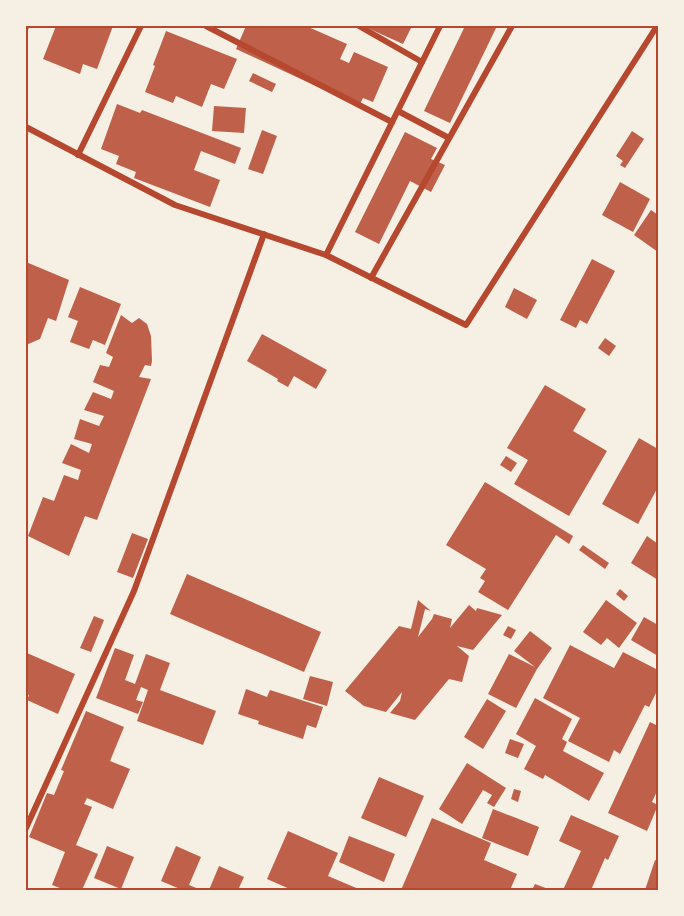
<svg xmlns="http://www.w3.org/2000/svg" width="684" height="916" font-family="Inter,sans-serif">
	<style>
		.building { fill: #bf614a }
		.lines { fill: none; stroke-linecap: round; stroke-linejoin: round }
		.minor { stroke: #b5482f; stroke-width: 6 }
		.neatline { fill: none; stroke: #b5482f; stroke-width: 2 }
	</style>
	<rect width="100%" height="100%" fill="#f6efe4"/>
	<g class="building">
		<path d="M56,26H113L97,69L83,64L80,74L43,59Z"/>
		<path d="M246,26H306L347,44L340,59L349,63L354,52L388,67L373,102L363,98L359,106L236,49Z"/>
		<path d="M363,26H412L403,44Z"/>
		<path d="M465,26H497L450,123L424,111Z"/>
		<path d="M166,31L237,59L224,89L211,84L202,107L176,96L173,103L145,92L155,66L153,65Z"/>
		<path d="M253,73L276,84L272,92L249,81Z"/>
		<path d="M117,104L140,113L142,110L241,148L235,164L201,151L194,170L220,180L210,207L134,178L136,172L116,164L119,156L101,149Z"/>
		<path d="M214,106L246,108L244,133L212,131Z"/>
		<path d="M262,130L277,136L263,174L248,169Z"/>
		<path d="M632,131L644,139L625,168L620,165L623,161L616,156Z"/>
		<path d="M405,132L437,148L431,159L445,165L431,192L410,181L379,244L355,232Z"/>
		<path d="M620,182L650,199L633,232L602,215Z"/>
		<path d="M651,210L658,215V252L634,235Z"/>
		<path d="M592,259L615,271L587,324L580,320L576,328L560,320Z"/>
		<path d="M26,262L69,280L56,321L48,318L40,339L26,345Z"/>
		<path d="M80,287L121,304L105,345L93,340L89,349L70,342L78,321L68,317Z"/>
		<path d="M514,288L537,300L527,319L505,307Z"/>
		<path d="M121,315L132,323L139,318L147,324L151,336L152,361L151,366L145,365L139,377L151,379L97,520L85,516L69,556L28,536L43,497L54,501L64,475L78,480L81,470L62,463L71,444L89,453L92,444L74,439L80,419L99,426L104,416L84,410L93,392L111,399L114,391L93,382L100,365L109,367L113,357L106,353Z"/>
		<path d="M262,334L327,370L316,389L294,376L288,387L277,381L278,379L247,361Z"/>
		<path d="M605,338L616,346L609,356L598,348Z"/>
		<path d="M545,385L586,409L573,431L607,451L569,516L514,484L528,460L507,448Z"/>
		<path d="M639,438L658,449V487L638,524L602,504Z"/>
		<path d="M506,456L517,463L511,472L500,465Z"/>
		<path d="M485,482L573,536L569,544L556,535L508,610L478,592L485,581L480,578L486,569L446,545Z"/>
		<path d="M132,533L148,539L133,578L117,572Z"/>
		<path d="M647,536L658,544V580L631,563Z"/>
		<path d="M583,545L609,563L605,569L579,550Z"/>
		<path d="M187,574L321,632L304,672L170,614Z"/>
		<path d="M620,589L628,596L624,601L616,594Z"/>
		<path d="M418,600L431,611L425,609L418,637L432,619L434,614L452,619L450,628L469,605L476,611L477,608L502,615L473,650L457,646L469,656L462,682L449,679L415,720L390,713L400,701L402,692L386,712L364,706L345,691L399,626L411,629Z"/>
		<path d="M606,600L637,623L619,648L607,638L601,645L583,632Z"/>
		<path d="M94,616L104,620L91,652L80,648Z"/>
		<path d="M644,617L658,625V656L631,640Z"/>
		<path d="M508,626L516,630L511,639L503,635Z"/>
		<path d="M530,631L552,648L537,669L516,708L488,694L509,654L535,667L514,651Z"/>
		<path d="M570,645L614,668L623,652L658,670V689L649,707L645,705L620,754L614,750L609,762L568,741L580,718L543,698Z"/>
		<path d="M115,648L134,655L125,680L135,684L146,654L170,663L160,690L216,711L203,745L137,721L148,690L141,687L136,700L143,702L138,714L96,698Z"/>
		<path d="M27,653L75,674L58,714L27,700L29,695L26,694Z"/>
		<path d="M310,676L333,682L327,706L303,699Z"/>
		<path d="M246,689L267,697L270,690L323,707L316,728L307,725L303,739L258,724L259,721L238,714Z"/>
		<path d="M535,698L572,719L562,739L567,742L563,751L604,773L589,801L545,775L543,779L524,769L536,746L516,734Z"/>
		<path d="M487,699L506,711L483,749L464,737Z"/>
		<path d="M86,711L124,727L110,761L130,769L113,809L87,798L84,804L92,807L76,845L98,854L82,890H65L52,885L65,852L29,837L47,793L54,795L64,771L61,770Z"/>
		<path d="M650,722L658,726V789L652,802L658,805L647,831L608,813Z"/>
		<path d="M510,739L524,744L518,758L505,753Z"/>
		<path d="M467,763L506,788L494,807L487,803L492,795L483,790L462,824L439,809Z"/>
		<path d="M379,777L424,796L406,837L361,818Z"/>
		<path d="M514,789L521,791L518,802L511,799Z"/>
		<path d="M493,809L539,827L528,856L482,838Z"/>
		<path d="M571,815L619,836L608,860L605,858L591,890H563L581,851L559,841Z"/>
		<path d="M432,818L491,843L484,860L517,874L510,890H441L435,888L433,890H401Z"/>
		<path d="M288,831L338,853L328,876L361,890H292L267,879Z"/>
		<path d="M349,836L395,854L384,882L339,862Z"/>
		<path d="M107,846L134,857L121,889L94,878Z"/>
		<path d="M176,846L201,857L189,885L201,890H179L180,889L161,881Z"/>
		<path d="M655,860L658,861V890H645Z"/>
		<path d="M219,866L244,877L238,890H209Z"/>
		<path d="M535,884L551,890H532Z"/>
	</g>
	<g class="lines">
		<g class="minor">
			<path d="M206,26L392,122"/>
			<path d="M359,26L422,62"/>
			<path d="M26,27V26"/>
			<path d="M398,111L449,138"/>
			<path d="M26,127L175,205L326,255L466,325L657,26"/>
			<path d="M78,155L141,26"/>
			<path d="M326,255L440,26"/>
			<path d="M371,278L512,26"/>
			<path d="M26,828L134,591L264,234"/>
		</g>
	</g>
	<rect width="684" height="916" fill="none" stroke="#f6efe4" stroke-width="54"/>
	<rect x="27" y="27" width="630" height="862" class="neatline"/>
</svg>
